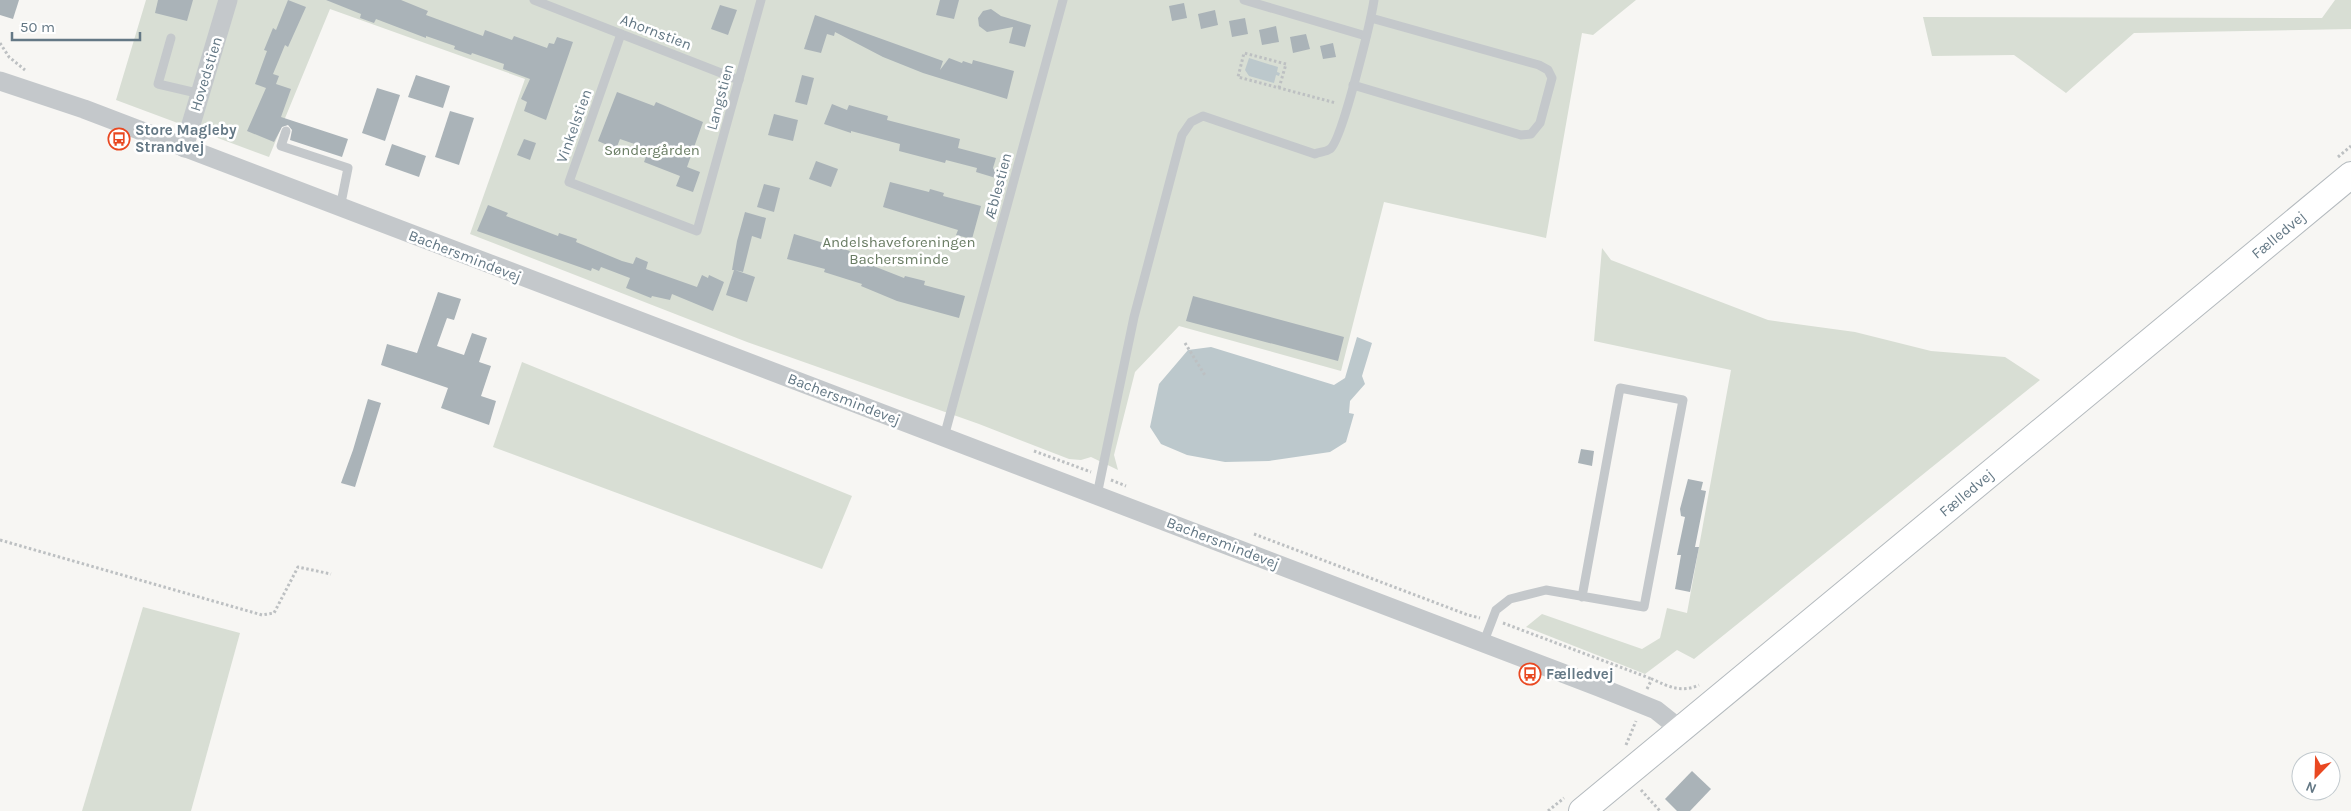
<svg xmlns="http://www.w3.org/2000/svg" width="2351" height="811" font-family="Karla,sans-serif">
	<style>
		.green { fill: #d8ded4 }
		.water { fill: #bcc8cc }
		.building { fill: #aab3b8 }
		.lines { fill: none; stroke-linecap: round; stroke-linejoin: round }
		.secondary-casing { stroke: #b4babe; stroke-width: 28 }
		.path { stroke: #bdc0c2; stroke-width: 3; stroke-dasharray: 2.5 2.5; stroke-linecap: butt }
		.lane { stroke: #c4c8cb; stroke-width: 9 }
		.street { stroke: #c4c8cb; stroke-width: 19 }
		.secondary { stroke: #fff; stroke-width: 26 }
		.labels { text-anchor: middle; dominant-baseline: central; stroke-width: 5; stroke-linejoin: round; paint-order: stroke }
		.street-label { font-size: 15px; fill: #647885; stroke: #fff }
		.poi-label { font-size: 15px; font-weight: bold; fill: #647885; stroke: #fff; text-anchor: start }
		.park-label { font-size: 15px; fill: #697c63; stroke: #fff }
	</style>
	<rect width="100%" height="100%" fill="#f7f6f3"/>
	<g class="green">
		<path d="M146,0H1636L1593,35L1582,33L1546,238L1384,202L1341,371L1179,326L1135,372L1114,455L1118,470L1091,457L1081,460L1069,459L979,424L747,342L470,234L525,79L330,9L269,157L116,100Z"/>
		<path d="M2335,0H2351V29L2134,33L2066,93L2014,55L1932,56L1923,17L2322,18Z"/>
		<path d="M1602,248L1611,260L1768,320L1855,332L1931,351L2005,357L2040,380L1694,659L1677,650L1645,674L1526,627L1542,614L1642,649L1660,638L1667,608L1687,613L1731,370L1594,341Z"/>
		<path d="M522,362L852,496L822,569L493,447Z"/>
		<path d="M143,607L240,633L191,811H82Z"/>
	</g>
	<g class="water">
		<path d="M1249,58L1278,67L1277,72L1280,73L1279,76L1276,75L1274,83L1249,76L1245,70Z"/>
		<path d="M1357,337L1372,343L1362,376L1365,384L1350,401L1349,413L1354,414L1346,442L1330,452L1269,461L1225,462L1187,455L1161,444L1150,427L1159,384L1188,350L1211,347L1334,385L1345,378Z"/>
	</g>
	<g class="building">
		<path d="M0,0H19L13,19L0,15Z"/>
		<path d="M158,0H193L187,21L155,13Z"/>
		<path d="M288,0L306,7L288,47L285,45L273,74L279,76L276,84L291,89L281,117L348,139L342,157L290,140L292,130L288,125L282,127L274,142L247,131L266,88L255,84L267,51L264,50L273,28L276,30Z"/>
		<path d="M326,0H401L428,11L426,15L483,36L485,30L512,40L514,36L547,48L549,43L554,44L557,37L573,42L546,120L524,111L527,102L521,99L530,79L503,69L504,64L472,53L471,55L454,49L455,46L426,36V38L376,19L374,23L360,18L361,14Z"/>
		<path d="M940,0H959L954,19L936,15Z"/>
		<path d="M1184,3L1187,18L1172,21L1169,6Z"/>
		<path d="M720,5L737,10L728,35L711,29Z"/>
		<path d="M991,9L1001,16L1031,25L1025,47L1009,43L1013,27L987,32L979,26L978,18L983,11Z"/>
		<path d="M1215,10L1218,25L1201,29L1198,14Z"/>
		<path d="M815,15L943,61L940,70L949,58L962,63L963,61L972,64L973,60L1014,71L1007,99L923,73L883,57L835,32L834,36L827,34L821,53L804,49Z"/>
		<path d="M1245,18L1248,34L1232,37L1229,21Z"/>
		<path d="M1276,26L1279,42L1262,45L1259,30Z"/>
		<path d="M1306,34L1310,49L1293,53L1290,37Z"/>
		<path d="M1333,43L1336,57L1323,59L1320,46Z"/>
		<path d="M416,75L450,86L443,108L408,97Z"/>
		<path d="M802,75L814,78L807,105L795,102Z"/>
		<path d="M377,88L400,95L385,141L362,133Z"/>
		<path d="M617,92L654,106L656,102L703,122L687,167L700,172L693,192L676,186L680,176L644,162L649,149L620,139L616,149L598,141Z"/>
		<path d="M832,104L847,110L849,105L888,116L887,120L960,139L958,148L996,158L993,168L999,179L976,172L977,168L946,160L945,163L899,151L900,144L851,131V133L824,124Z"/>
		<path d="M450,111L474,118L459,165L435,157Z"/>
		<path d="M774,114L798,120L793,141L768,135Z"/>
		<path d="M524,139L536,143L530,160L517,155Z"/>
		<path d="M392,144L426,156L419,177L385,165Z"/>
		<path d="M816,161L838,169L831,187L809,179Z"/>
		<path d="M890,182L929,192L930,189L944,193L943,196L981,206L972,239L956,235L958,230L883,207Z"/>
		<path d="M764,184L780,188L774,212L757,207Z"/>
		<path d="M488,205L508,213L506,216L558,236L559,233L577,239L576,242L622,261L633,264L636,257L648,262L646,269L697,287L702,275L708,278L709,275L724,282L713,311L672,294L670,300L652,296L651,298L626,288L630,278L601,267L599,271L592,268L591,271L477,231Z"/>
		<path d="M745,212L766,218L761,239L752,236L743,272L735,270L755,277L747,302L726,295L734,270H732L737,241Z"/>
		<path d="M794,234L850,251L848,256L904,278L905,276L925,281L924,285L965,296L959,318L897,301L861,286L862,284L824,272L825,269L787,259Z"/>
		<path d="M438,292L461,299L454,320L447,318L437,346L464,355L472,333L487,338L479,362L491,366L481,396L496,401L489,425L441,408L448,388L381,365L387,344L417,353Z"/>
		<path d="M1193,296L1344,337L1338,361L1186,321Z"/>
		<path d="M368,399L381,403L355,487L341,483L353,450Z"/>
		<path d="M1581,449L1594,451L1592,466L1578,463Z"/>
		<path d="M1688,479L1703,482L1701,490L1706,491L1695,547H1699L1690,592L1675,589L1681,555H1677L1685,517L1681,516L1680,509Z"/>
		<path d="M1692,771L1711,789L1690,811H1677L1665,799Z"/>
	</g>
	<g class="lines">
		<g class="secondary-casing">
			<g id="secondary">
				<path id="s1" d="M1582,811L2351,175"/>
			</g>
		</g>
		<g class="path">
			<path d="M0,43L9,57L25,70"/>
			<path d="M1279,88L1286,64L1244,53L1238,77L1336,103"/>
			<path d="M2338,157L2351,146"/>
			<path d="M1185,343L1206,377"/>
			<path d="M1034,451L1091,472"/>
			<path d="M1111,480L1126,486"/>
			<path d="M1254,534L1468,615L1480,618"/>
			<path d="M0,540L262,615L274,613L298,567L331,574"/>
			<path d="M1503,623L1652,679"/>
			<path d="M1647,689L1652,679C1669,687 1682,693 1699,685"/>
			<path d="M1626,745L1636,721"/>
			<path d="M1641,790L1660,811"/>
			<path d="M1548,811L1564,798"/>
		</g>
		<g class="lane">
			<path d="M534,0L739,80"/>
			<path d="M1244,0L1366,36"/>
			<path d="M621,34L569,182L697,231L761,0"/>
			<path d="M171,38L158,84L201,94"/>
			<path d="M1353,85L1521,135L1531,134L1540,123L1552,78L1548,70L1539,65L1371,18"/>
			<path d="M286,131L281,146L348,168L340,208"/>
			<path d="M944,437L1063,0"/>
			<path d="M1097,495L1134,317L1182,135L1191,122L1203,116L1315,154C1319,152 1326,152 1330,149C1342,141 1371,20 1374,0"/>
			<path d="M1483,644L1496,610L1510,599L1546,590L1644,607L1683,400L1620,388L1582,597"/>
		</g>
		<g class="street">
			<path d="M0,81L84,109L1599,687L1656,710L1681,730"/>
			<path d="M184,148L228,0"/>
		</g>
		<use href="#secondary" class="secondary"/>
	</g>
	<defs>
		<g id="bus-ring" transform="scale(1.125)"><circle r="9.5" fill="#fff" stroke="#e94821" stroke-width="1.5"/><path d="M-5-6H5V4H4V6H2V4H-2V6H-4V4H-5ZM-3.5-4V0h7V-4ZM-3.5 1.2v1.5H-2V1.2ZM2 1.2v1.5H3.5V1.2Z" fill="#e94821"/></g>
	</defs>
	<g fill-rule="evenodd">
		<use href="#bus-ring" x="119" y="139"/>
		<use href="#bus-ring" x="1530" y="674"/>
	</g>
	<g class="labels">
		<g class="street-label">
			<text transform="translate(656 32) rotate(21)">Ahornstien</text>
			<text transform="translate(206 74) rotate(-73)">Hovedstien</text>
			<text transform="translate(720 97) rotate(-75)">Langstien</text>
			<text transform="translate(574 126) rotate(-70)">Vinkelstien</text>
			<text transform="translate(998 186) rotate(-75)">Æblestien</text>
			<text stroke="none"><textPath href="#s1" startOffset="904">Fælledvej</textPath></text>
			<text transform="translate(465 256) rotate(21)">Bachersmindevej</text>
			<text transform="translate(844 399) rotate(21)">Bachersmindevej</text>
			<text stroke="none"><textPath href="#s1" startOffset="499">Fælledvej</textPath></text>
			<text transform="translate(1223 543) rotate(21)">Bachersmindevej</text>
		</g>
		<g class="poi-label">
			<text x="135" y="130">Store Magleby<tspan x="135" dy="17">Strandvej</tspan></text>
			<text x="1546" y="674">Fælledvej</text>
		</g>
		<g class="park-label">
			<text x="652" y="150">Søndergården</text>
			<text x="899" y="242">Andelshaveforeningen<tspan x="899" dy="17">Bachersminde</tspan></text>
		</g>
	</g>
	<g transform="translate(2316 776) rotate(203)"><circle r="24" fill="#ffffff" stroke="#c1c9ce"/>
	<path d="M0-4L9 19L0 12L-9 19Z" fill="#e94821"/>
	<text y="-8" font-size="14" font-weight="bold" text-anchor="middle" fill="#647885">N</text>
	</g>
	<path d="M12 32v8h128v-8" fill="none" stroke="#647885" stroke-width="2.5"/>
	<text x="20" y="32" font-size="15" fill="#647885" stroke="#ffffff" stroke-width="4" paint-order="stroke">50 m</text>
</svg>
